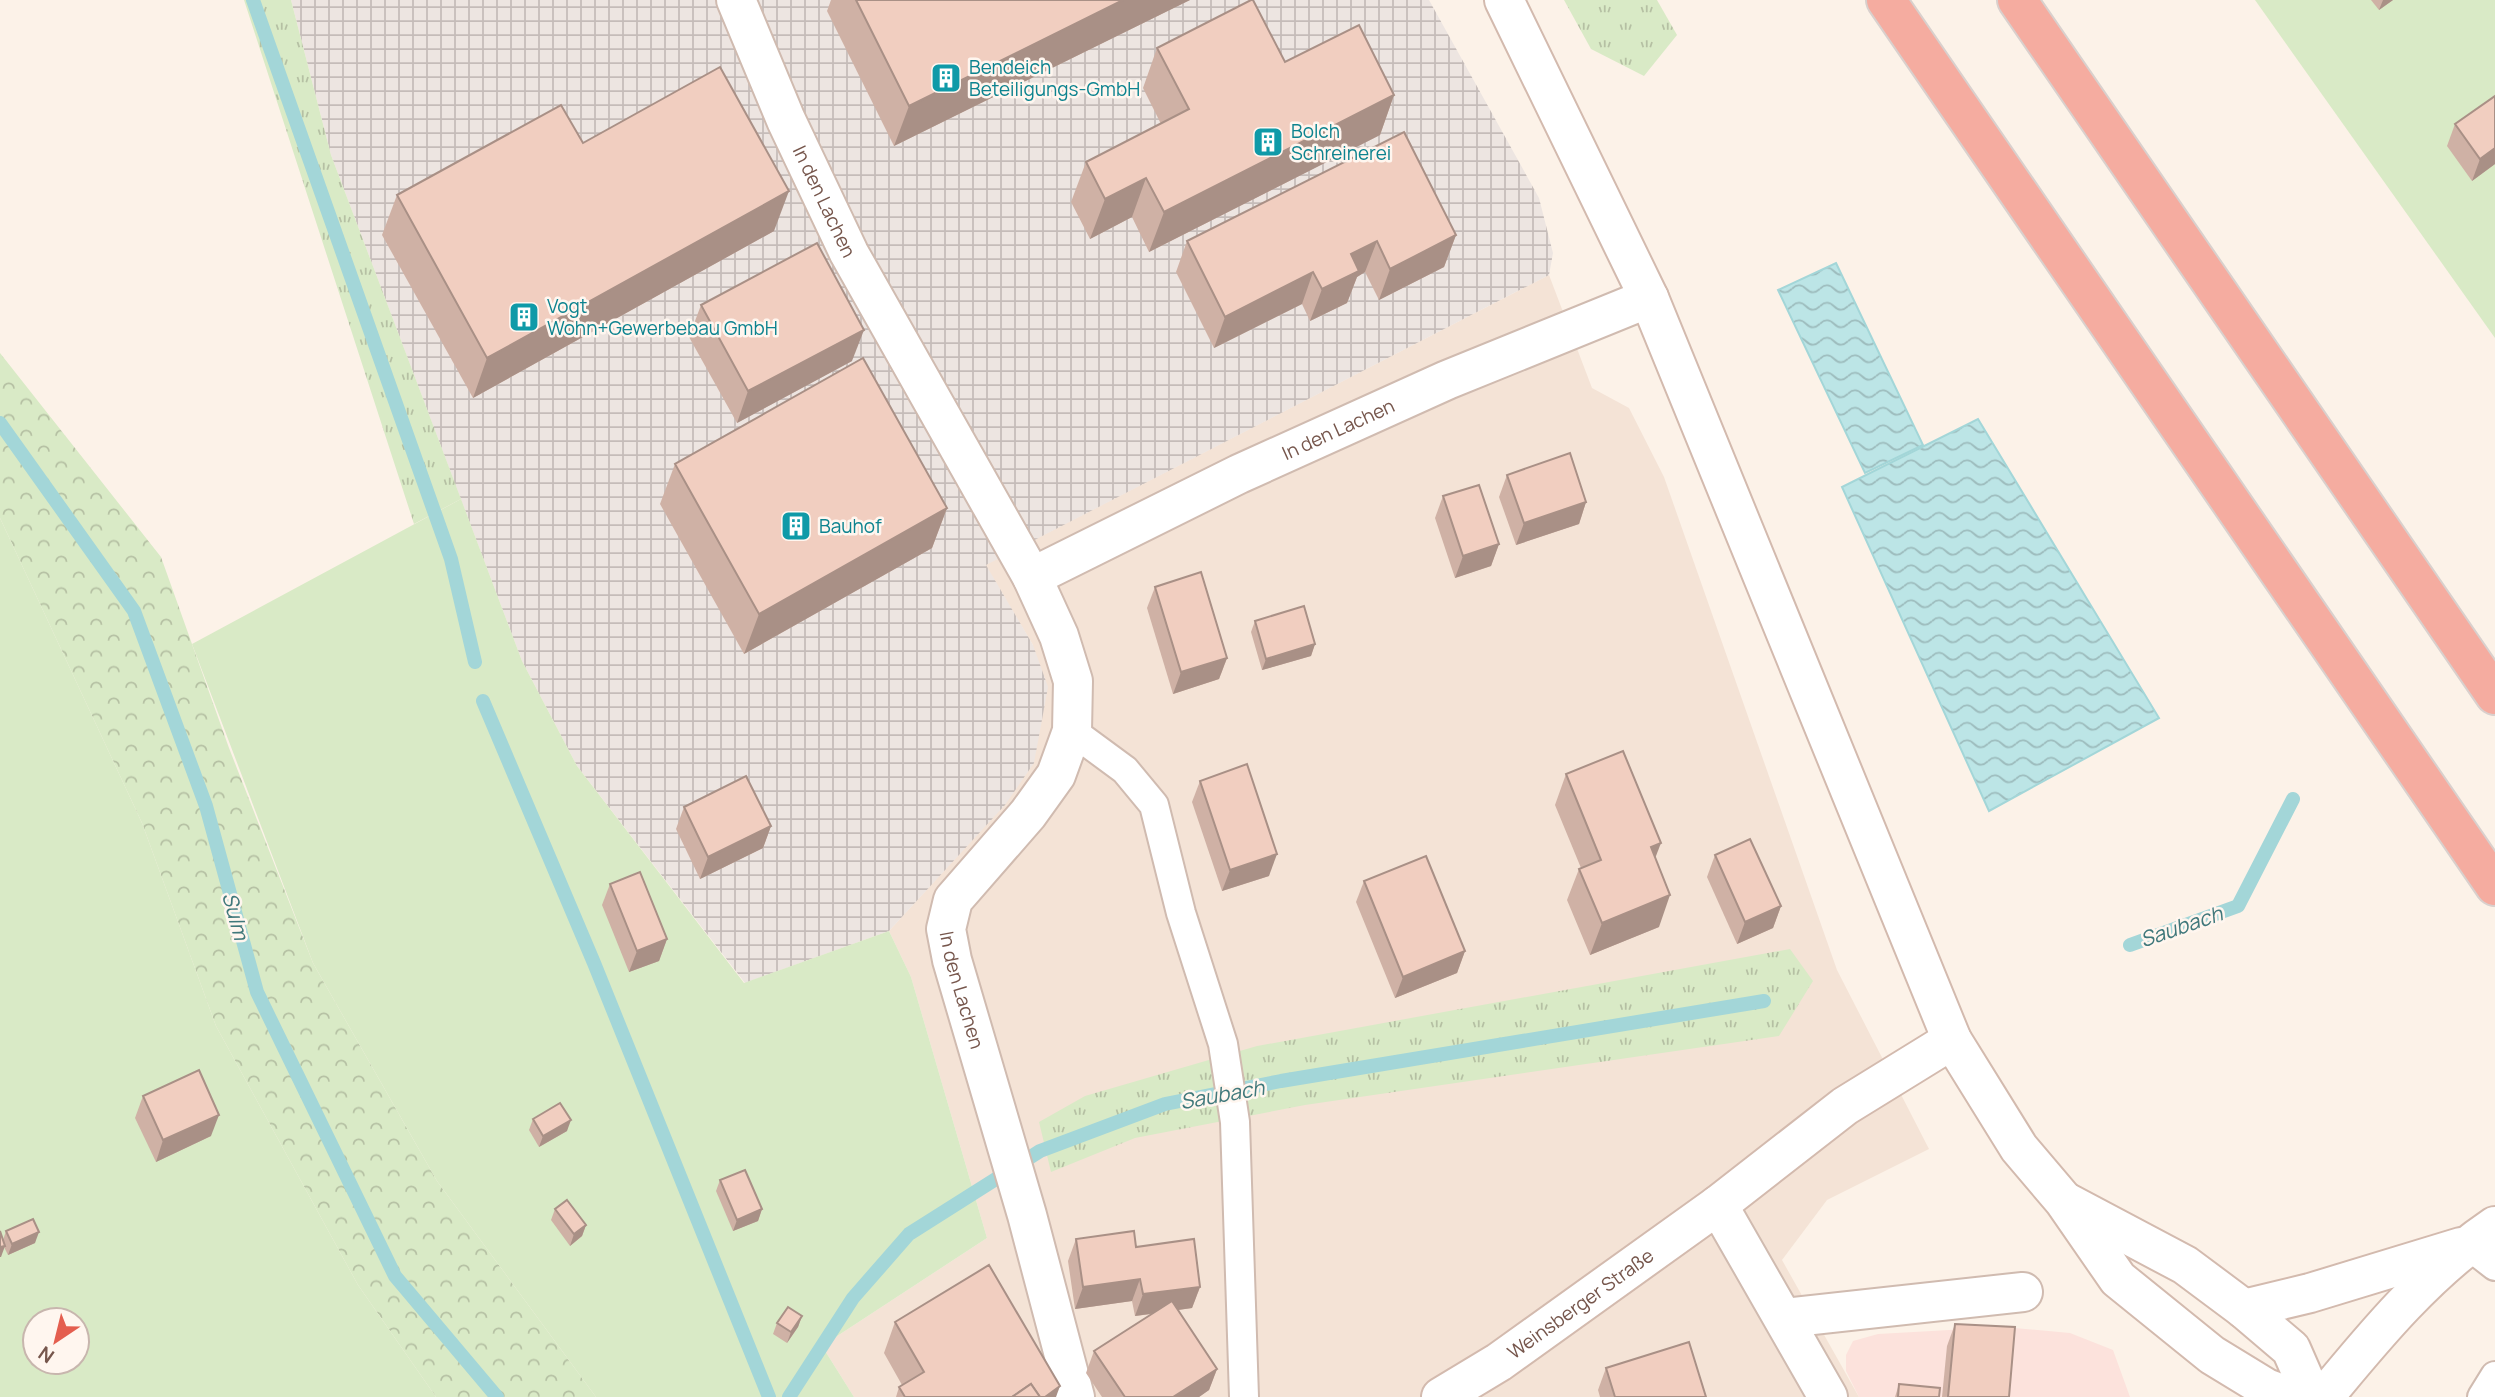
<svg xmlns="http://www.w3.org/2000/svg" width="2495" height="1397" font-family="Manrope,sans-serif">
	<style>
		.residential { fill: #f4e3d6 }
		.commercial { fill: #fce2dc }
		.industrial { fill: url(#industrial-grid) }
		.grass { fill: url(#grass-tufts) }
		.forest { fill: url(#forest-crowns) }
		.garden { fill: #d9eac6; fill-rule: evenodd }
		.water { fill: url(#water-waves); stroke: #a3d6d8; stroke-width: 2 }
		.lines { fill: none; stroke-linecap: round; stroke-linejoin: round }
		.stream { stroke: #a3d6d8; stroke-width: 14 }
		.lane-casing { stroke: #d0bbb0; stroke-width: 32 }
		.street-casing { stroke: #d0bbb0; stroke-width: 42 }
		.secondary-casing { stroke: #d3baae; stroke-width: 42 }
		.highway-casing { stroke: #d9d0cd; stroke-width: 42 }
		.lane { stroke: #fff; stroke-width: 28 }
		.street { stroke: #fff; stroke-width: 38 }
		.secondary { stroke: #fff; stroke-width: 38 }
		.highway { stroke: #f5aca0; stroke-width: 38 }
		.wall { fill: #cfb1a5 }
		.shaded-wall { fill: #a99086 }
		.building { fill: #f1cec0; stroke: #a99086; stroke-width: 2 }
		.labels { text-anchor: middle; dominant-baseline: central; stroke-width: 5; stroke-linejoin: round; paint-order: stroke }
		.culture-label { font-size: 19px; fill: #0d838f; stroke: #fff6ef; text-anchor: start }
		.street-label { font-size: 19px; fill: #76564c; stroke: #fff6ef }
		.water-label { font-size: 21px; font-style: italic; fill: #40787b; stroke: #fff6ef }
	</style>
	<defs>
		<pattern id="industrial-grid" width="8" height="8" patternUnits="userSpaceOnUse" patternTransform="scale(1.75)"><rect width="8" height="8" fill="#ede5e1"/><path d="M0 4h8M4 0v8" fill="none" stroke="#c5bcb9"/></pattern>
		<pattern id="grass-tufts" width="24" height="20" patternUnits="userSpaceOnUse" patternTransform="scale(1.75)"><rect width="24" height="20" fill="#d9eac6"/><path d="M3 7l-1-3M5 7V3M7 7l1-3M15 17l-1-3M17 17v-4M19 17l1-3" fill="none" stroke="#b5c0a3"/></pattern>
		<pattern id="forest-crowns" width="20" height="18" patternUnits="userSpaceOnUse" patternTransform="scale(1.75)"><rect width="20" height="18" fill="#d9eac6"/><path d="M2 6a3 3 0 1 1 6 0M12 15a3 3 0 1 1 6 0" fill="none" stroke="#b5c0a3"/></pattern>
		<pattern id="water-waves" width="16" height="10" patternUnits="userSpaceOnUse" patternTransform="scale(1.75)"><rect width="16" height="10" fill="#bce5e6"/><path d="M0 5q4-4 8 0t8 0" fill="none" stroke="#9dbcbd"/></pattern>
	</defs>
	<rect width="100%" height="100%" fill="#fcf2e8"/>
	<path class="residential" d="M1549,275L1592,388L1629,408L1664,477L1837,970L1929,1149L1827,1200L1782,1260L1859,1397H854L822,1346L987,1238L911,977L889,931L1004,805L1033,645L985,565Z"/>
	<path class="commercial" d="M2003,1327L2070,1333L2113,1350L2130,1397H1859L1846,1371V1355L1853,1341L1878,1334Z"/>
	<path class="industrial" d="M291,0H1429L1539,198L1553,253L1549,275L986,565L1033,645L1048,687L1034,763L1005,805L889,931L745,983L577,766L522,661L331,155Z"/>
	<g class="grass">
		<path d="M244,0H291L331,155L461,499L414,524Z"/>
		<path d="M1564,0H1657L1677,35L1644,76L1591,49Z"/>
		<path d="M1790,949L1813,981L1779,1036L1305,1105L1135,1138L1051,1172L1039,1122L1085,1096L1257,1046Z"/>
	</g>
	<path class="forest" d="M0,353L161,557L229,748L313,963L437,1181L596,1397H436L358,1285L216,1026L142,823L0,518Z"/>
	<g class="garden">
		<path d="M2255,0H2495V338Z"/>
		<path d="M461,499L522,661L577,766L744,983L889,931L911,977L987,1238L822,1346L854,1397H596L437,1181L313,963L192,644Z"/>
		<path d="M0,518L142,823L216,1026L358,1285L436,1397H0ZM35,1320H77V1362H35Z"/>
	</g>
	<g class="water">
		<path d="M1836,263L1923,445L1865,473L1778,290Z"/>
		<path d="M1978,419L2159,718L1989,811L1842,487Z"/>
	</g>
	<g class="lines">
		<g class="stream">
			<path d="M253,0L451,559L475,662"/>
			<path d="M0,423L134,611L206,806L257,992L395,1276L497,1397"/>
			<path d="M483,701L594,963L769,1397"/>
			<path d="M2130,945L2238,906L2293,799"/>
			<path d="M789,1397L853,1298L909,1234L1040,1151L1165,1104L1281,1081L1764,1001"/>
		</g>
		<g class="lane-casing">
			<g id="lane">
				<path d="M1072,731L1125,770L1154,805L1181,913L1223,1044L1235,1122L1244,1397"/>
				<path d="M2468,1245L2495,1266"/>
				<path d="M2482,1397L2495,1376"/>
			</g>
		</g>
		<g class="street-casing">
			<g id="street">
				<path id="s1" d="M736,0L786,120L849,253L1032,577L1059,636L1073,681L1072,731L1056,775L1028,814L953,900L946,929L952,960L1027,1215L1075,1397"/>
				<path id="s2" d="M1032,577L1239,474L1447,380L1649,298"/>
				<path d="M1718,1205L1828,1397"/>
				<path d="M1785,1318L2023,1292"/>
			</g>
		</g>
		<g class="secondary-casing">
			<g id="secondary">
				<path d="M1504,0L1649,298L1952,1040L2019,1148L2064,1201L2118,1279L2212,1355L2266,1388L2290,1397"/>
				<path d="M2068,1203L2185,1265L2244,1309L2291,1349L2312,1397"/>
				<path d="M2244,1309L2310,1293L2461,1247"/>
				<path id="s3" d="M1441,1397L1499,1362L1718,1205L1845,1106L1952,1040"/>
				<path d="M2324,1397C2375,1335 2428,1271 2495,1226"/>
			</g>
		</g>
		<g class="highway-casing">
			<g id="highway">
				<path d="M1886,0L2495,886"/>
				<path d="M2017,0L2495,695"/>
			</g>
		</g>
		<use href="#lane" class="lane"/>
		<use href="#street" class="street"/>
		<use href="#secondary" class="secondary"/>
		<use href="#highway" class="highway"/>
	</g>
	<g class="wall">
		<path d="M831,0H1190L894,146L827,11Z"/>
		<path d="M2371,0H2393L2379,10Z"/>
		<path d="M1157,48L1285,62L1394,95L1380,135L1149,252L1132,217L1090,239L1071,202L1086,162L1161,124L1143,88Z"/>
		<path d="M2455,124L2495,164L2472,181L2447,146Z"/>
		<path d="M583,143L774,231L473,398L382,235L397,195Z"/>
		<path d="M1456,235L1444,267L1379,300L1365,272L1357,277L1347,303L1310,321L1302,304L1214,348L1176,272L1187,241Z"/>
		<path d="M701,305L852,361L737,423L689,337Z"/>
		<path d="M675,464L947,508L932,548L744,654L660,504Z"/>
		<path d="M1507,475L1586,502L1579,524L1516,545L1499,497Z"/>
		<path d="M1443,496L1499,544L1491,566L1455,578L1435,518Z"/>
		<path d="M1155,587L1227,658L1219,679L1173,694L1147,608Z"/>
		<path d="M1255,621L1315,644L1311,656L1262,670L1251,632Z"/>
		<path d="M1566,774L1655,858L1659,927L1590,955L1567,900L1579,869L1581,868L1555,805Z"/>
		<path d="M1200,781L1269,876L1222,891L1192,802Z"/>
		<path d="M684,807L771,826L763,848L700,879L676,829Z"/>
		<path d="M1715,855L1781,906L1773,928L1737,944L1707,877Z"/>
		<path d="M1364,881L1465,951L1457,973L1395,998L1356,902Z"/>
		<path d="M610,884L667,939L659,961L629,972L602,905Z"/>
		<path d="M143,1096L211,1136L156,1162L135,1118Z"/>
		<path d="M533,1119L567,1131L539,1147L529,1130Z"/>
		<path d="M720,1180L762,1209L758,1221L733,1231L716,1191Z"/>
		<path d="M555,1209L586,1225L582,1236L570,1246L551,1220Z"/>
		<path d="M0,1231L3,1240L6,1231L35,1243L8,1255L4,1247L0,1257Z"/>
		<path d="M1076,1239L1136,1247L1200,1287L1192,1308L1178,1310L1217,1369L1209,1390L1199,1397H1102L1086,1373L1094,1351L1152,1314L1135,1316L1132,1301L1075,1309L1068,1261Z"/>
		<path d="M802,1316L798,1327L787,1343L773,1334L777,1323Z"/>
		<path d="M895,1322L1045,1397H896L899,1387L902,1385L884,1353Z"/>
		<path d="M1955,1324L2009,1397H1942L1947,1346Z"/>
		<path d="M1606,1368L1706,1397H1600L1598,1390Z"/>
		<path d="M1899,1384L1939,1397H1895Z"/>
	</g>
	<g class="shaded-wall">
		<path d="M1123,0H1190L894,146L909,106Z"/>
		<path d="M2383,0H2393L2379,10Z"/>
		<path d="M1394,95L1380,135L1149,252L1164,212Z"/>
		<path d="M2495,148V164L2472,181L2480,159Z"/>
		<path d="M1146,178L1132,217L1090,239L1105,199Z"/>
		<path d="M789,191L774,231L473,398L487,358Z"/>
		<path d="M1456,235L1444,267L1379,300L1390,269Z"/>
		<path d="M1377,241L1365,272L1357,277L1347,303L1310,321L1322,289L1351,254Z"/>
		<path d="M1313,272L1302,304L1214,348L1225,317Z"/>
		<path d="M864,330L852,361L737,423L748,391Z"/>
		<path d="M1586,502L1579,524L1516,545L1524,523Z"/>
		<path d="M947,508L932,548L744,654L759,614Z"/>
		<path d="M1499,544L1491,566L1455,578L1463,556Z"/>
		<path d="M1315,644L1311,656L1262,670L1266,659Z"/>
		<path d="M1227,658L1219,679L1173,694L1181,672Z"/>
		<path d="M771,826L763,848L700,879L708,857Z"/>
		<path d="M1661,843L1649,874L1651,847Z"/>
		<path d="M1277,854L1269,876L1222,891L1230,870Z"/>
		<path d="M1670,895L1659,927L1590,955L1602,923Z"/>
		<path d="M1781,906L1773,928L1737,944L1745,922Z"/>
		<path d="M667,939L659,961L629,972L637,951Z"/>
		<path d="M1465,951L1457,973L1395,998L1403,977Z"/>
		<path d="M219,1115L211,1136L156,1162L163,1140Z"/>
		<path d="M571,1120L567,1131L539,1147L543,1136Z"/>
		<path d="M762,1209L758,1221L733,1231L737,1220Z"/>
		<path d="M586,1225L582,1236L570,1246L574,1234Z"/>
		<path d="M39,1232L35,1243L8,1255L12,1244Z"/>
		<path d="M5,1246L1,1257H0V1247Z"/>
		<path d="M1140,1279L1132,1301L1075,1309L1083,1287Z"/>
		<path d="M1200,1287L1192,1308L1135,1316L1143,1294Z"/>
		<path d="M802,1316L798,1327L787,1343L791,1332Z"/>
		<path d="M1217,1369L1209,1390L1199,1397H1173Z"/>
		<path d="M1060,1386L1056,1397H1045Z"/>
	</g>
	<g class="building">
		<path d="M856,0H1123L909,106Z"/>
		<path d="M1251,0H1253L1285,62L1359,25L1394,95L1164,212L1146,178L1105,199L1086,162L1189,109L1157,48Z"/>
		<path d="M720,67L789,191L487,358L397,195L561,105L583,143Z"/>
		<path d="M2495,96V148L2480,159L2455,124Z"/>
		<path d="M1404,132L1456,235L1390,269L1377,241L1351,254L1359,271L1322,289L1313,272L1225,317L1187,241Z"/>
		<path d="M817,243L864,330L748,391L701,305Z"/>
		<path d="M863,358L947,508L759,614L675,464Z"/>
		<path d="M1570,453L1586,502L1524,523L1507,475Z"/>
		<path d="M1479,485L1499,544L1463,556L1443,496Z"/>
		<path d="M1201,572L1227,658L1181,672L1155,587Z"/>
		<path d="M1304,606L1315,644L1266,659L1255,621Z"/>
		<path d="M1623,751L1661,843L1651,847L1670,895L1602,923L1579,869L1601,860L1566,774Z"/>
		<path d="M1247,764L1277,854L1230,870L1200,781Z"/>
		<path d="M746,776L771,826L708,857L684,807Z"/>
		<path d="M1750,839L1781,906L1745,922L1715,855Z"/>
		<path d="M1426,856L1465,951L1403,977L1364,881Z"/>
		<path d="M640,872L667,939L637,951L610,884Z"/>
		<path d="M199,1070L219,1115L163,1140L143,1096Z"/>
		<path d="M560,1103L571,1120L543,1136L533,1119Z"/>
		<path d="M745,1170L762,1209L737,1220L720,1180Z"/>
		<path d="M567,1200L586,1225L574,1234L555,1209Z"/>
		<path d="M33,1219L39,1232L12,1244L6,1231Z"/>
		<path d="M0,1231L5,1246L0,1247Z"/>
		<path d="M1134,1231L1136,1247L1194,1239L1200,1287L1143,1294L1140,1279L1083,1287L1076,1239Z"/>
		<path d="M989,1265L1060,1386L1045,1397H1040L1031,1384L1012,1397H905L899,1387L924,1372L895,1322Z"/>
		<path d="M1172,1301L1217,1369L1173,1397H1125L1094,1351Z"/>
		<path d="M788,1307L802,1316L791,1332L777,1323Z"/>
		<path d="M1955,1324L2015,1327L2009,1397H1948Z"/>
		<path d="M1689,1342L1706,1397H1615L1606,1368Z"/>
		<path d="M1031,1384L1040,1397H1012Z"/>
		<path d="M1899,1384L1940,1388L1939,1397H1898Z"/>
	</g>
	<defs>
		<g id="building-square" transform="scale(1.575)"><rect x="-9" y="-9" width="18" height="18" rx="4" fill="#0f9aa8" stroke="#fff6ef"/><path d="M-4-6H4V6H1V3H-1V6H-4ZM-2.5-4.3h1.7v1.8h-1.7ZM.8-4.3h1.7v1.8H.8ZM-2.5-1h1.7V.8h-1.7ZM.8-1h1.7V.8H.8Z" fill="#fff"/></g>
	</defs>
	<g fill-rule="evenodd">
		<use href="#building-square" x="946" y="78"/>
		<use href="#building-square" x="1268" y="142"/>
		<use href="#building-square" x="524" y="317"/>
		<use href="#building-square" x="796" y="526"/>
	</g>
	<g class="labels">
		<g class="culture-label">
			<text x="969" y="67">Bendeich<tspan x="969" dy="22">Beteiligungs-GmbH</tspan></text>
			<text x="1291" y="131">Bolch<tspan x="1291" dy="22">Schreinerei</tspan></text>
			<text x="547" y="306">Vogt<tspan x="547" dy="22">Wohn+Gewerbebau GmbH</tspan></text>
			<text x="819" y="526">Bauhof</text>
		</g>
		<g class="street-label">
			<text stroke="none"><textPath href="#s1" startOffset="220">In den Lachen</textPath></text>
			<text stroke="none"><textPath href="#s2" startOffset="340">In den Lachen</textPath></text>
			<text stroke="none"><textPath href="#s1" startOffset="1113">In den Lachen</textPath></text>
			<text stroke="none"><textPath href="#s3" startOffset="168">Weinsberger Straße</textPath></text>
		</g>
		<g class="water-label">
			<text transform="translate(236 916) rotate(75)">Sulm</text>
			<text transform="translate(2181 926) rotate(-19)">Saubach</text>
			<text transform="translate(1222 1094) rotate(-10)">Saubach</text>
		</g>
	</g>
	<g transform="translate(56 1341) rotate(215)"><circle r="33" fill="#fff6ef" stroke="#c8b6ae" stroke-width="2"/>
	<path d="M0-5L12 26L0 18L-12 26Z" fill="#e45e4f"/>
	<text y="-10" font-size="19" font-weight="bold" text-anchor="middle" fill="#76564c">N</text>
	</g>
</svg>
